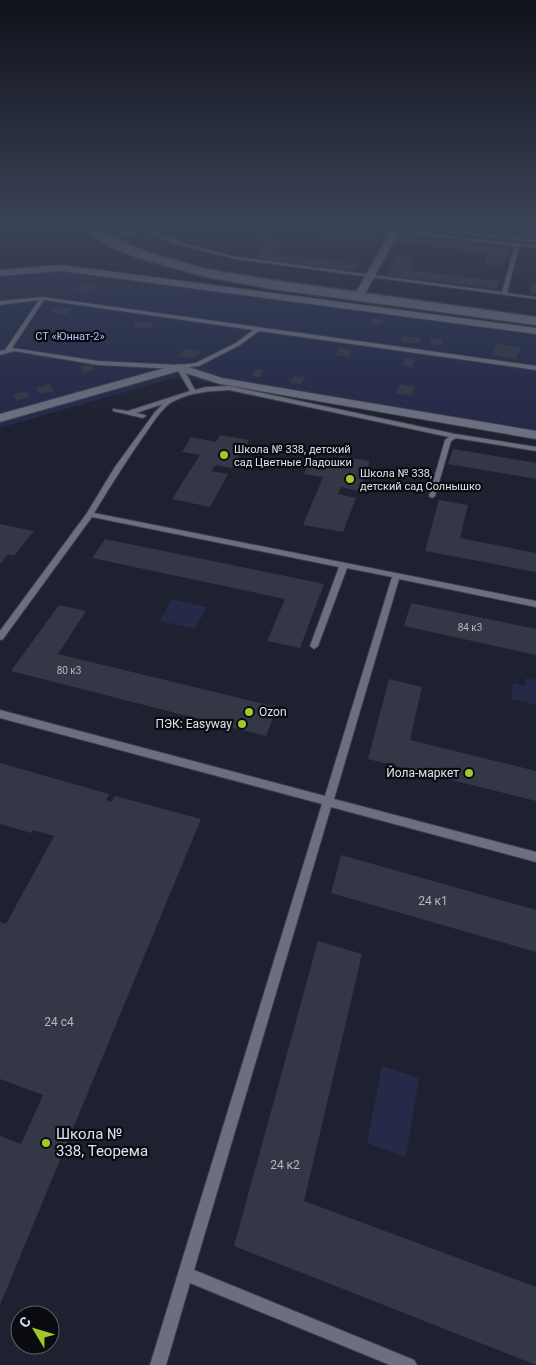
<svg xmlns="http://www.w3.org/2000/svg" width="536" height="1365" font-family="Roboto,sans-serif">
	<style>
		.green { fill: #242a48 }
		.building { fill: #343846 }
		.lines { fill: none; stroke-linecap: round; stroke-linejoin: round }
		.service-casing { stroke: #3c3f49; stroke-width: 2 }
		.pedestrian-casing { stroke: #3c3f49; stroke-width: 2 }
		.minor-casing { stroke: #3c3f49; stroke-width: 2 }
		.secondary-casing { stroke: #3c3f49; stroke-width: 3 }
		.service { fill: #6b6f7f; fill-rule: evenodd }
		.pedestrian { fill: #6b6f7f; fill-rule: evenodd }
		.minor { fill: #6b6f7f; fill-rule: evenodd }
		.secondary { fill: #6b6f7f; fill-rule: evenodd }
		.poi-dot { fill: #a0c92b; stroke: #0a0b11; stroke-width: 2 }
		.labels { text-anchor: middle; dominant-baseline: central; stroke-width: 4.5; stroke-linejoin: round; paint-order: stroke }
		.number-label { font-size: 10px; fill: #b4b8c2 }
		.far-park-label { font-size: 11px; fill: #b2c1fc; stroke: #0a0b11 }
		.far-poi-label { font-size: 11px; fill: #dfe2eb; stroke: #0a0b11; text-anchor: start }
		.poi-label { font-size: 12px; fill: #dfe2eb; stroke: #0a0b11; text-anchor: end }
		.near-number-label { font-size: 12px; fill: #b4b8c2 }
		.near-poi-label { font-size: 15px; fill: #dfe2eb; stroke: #0a0b11; text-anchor: start }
	</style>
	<rect width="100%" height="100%" fill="#1e212f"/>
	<g class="green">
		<path d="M68,265L536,328V439L176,377L0,428V271Z"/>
		<path d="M172,599L207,607L195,629L160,621Z"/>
		<path d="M526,678L536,680V705L511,699L513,683L525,686Z"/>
		<path d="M382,1066L419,1078L406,1157L367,1143Z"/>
	</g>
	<g class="building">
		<path d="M286,228H328L377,234L373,239Z"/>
		<path d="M454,228L536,230V238L454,229Z"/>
		<path d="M406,236L418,238L508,248L503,267L484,265L488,253L403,243Z"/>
		<path d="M270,239L286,241L276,254L359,264L355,271L255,259Z"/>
		<path d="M397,256L415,259L410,270L499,281L497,289L387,275Z"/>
		<path d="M84,282L101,284L92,293L75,291Z"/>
		<path d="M532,283H536V294H530Z"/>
		<path d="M57,306L72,309L65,315L50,312Z"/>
		<path d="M372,318L384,320L381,325L369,324Z"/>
		<path d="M136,321L153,323L149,329L132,327Z"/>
		<path d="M73,333L81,334L74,341L66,340Z"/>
		<path d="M403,336L420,338L419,344L402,342Z"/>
		<path d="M432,338L444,339L441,346L430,344Z"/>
		<path d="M497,343L521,348L516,359L492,355Z"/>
		<path d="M185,348L201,351L194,359L178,356Z"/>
		<path d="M339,348L352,350L349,357L336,355Z"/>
		<path d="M405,357L415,359L412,367L402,365Z"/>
		<path d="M92,365L96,370L84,373L80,367Z"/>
		<path d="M255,369L264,370L260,377L251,375Z"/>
		<path d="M294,376L305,377L301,384L290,383Z"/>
		<path d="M49,384L54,391L40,394L36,388Z"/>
		<path d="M400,384L415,387L411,396L396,393Z"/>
		<path d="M21,392L22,393L26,392L30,397L17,401L13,394Z"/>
		<path d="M220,435L249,440L232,468L216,465L211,471L228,474L210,507L172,499L200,455L182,452L191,437L216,442Z"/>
		<path d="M453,449L536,463V479L448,464Z"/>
		<path d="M340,456L370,461L359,491L341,487L338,494L356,498L343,532L303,525L323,477L304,474L311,458L337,463Z"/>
		<path d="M439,500L468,505L460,538L536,553V572L425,551Z"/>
		<path d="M0,524L34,531L14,556L8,554L0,564Z"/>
		<path d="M105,539L232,565L324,584L300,648L267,641L285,599L92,558Z"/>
		<path d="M411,603L536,629V655L404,626Z"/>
		<path d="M59,605L86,611L58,654L277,707L266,736L11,671Z"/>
		<path d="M389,679L422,687L410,740L536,771V801L368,759Z"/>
		<path d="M0,763L109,794L106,800L112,802L115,796L201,819L0,1305V1136L21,1144L43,1095L0,1079V922L6,924L54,836L33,830L31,833L0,824Z"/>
		<path d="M341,855L536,910V952L331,893Z"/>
		<path d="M318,941L362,954L304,1201L536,1287V1365L234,1246Z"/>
	</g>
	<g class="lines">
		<g class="service-casing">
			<g id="service">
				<path d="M139,228H145L180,242L236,257L502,292L515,246L393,231L395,230L536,246V248L519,246L507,293L536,297V299L236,259L176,244Z"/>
				<path d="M419,228H432L536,240V242Z"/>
				<path d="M43,297L536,366V370L259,331L240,345L199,366L183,368L195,390L206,387L229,386L455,434L536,447V451L456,438L451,441L435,496L432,498L429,496L445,440L449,437L229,390C210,391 190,392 172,402C162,408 154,421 147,431C128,458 111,485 94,513L536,601V607L399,579L334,799L536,852V862L331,807L194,1270L414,1360L417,1365H390L190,1283L166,1365H150L322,804L0,718V710L325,796L392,577L347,568L318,646L314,649L310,646L339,567L92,517L3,639L0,640V631L87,513L115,467L155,412L163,404L136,413L145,415L146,416L143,418L113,411V409L128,411L190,391L177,369L98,365L14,351L0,355V351L5,350L39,300L0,305V301ZM44,300L253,330L236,343L196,363L179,365L98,361L12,348Z"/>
			</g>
		</g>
		<g class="pedestrian-casing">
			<path id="pedestrian" d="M264,228H271L265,233L262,231Z"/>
		</g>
		<g class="minor-casing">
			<g id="minor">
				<path d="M132,228H143L130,235H124V231Z"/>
				<path d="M393,228H401L366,292L364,294H358L356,292Z"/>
				<path d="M62,265L536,328V334L62,271L0,276V270Z"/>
				<path d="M179,364L222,378L536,431V439L220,384L179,371L0,422V414Z"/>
			</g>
		</g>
		<g class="secondary-casing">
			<path id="secondary" d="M83,228H98L118,240L147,252L206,269L272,280L536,317V325L272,289L206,277L138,258L109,246Z"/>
		</g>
		<use href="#service" class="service"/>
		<use href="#pedestrian" class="pedestrian"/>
		<use href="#minor" class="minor"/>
		<use href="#secondary" class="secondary"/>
	</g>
	<linearGradient id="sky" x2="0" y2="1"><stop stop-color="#10121a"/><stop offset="0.54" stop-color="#3b4358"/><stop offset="1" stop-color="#3b4358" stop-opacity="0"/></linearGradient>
	<rect width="536" height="419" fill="url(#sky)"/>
	<g class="poi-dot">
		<circle cx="224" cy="455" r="5"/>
		<circle cx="350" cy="479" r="5"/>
		<circle cx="249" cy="712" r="5"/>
		<circle cx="242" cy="724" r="5"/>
		<circle cx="469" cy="773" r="5"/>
		<circle cx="46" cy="1143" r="5"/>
	</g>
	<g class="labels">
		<g class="number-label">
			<text x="470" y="627">84 к3</text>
			<text x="69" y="670">80 к3</text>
		</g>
		<g class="far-park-label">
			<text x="70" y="336">СТ «Юннат-2»</text>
		</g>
		<g class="far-poi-label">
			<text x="234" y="449">Школа № 338, детский<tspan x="234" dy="13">сад Цветные Ладошки</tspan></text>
			<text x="360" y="473">Школа № 338,<tspan x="360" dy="13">детский сад Солнышко</tspan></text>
		</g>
		<g class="poi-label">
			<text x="259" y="712" text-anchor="start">Ozon</text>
			<text x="232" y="724">ПЭК: Easyway</text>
			<text x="459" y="773">Йола-маркет</text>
		</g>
		<g class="near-number-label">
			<text x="433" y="901">24 к1</text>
			<text x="59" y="1022">24 с4</text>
			<text x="285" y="1165">24 к2</text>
		</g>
		<g class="near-poi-label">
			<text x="56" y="1134">Школа №<tspan x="56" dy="17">338, Теорема</tspan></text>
		</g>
	</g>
	<g transform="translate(35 1330) rotate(308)"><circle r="24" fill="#0a0b11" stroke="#5f6168"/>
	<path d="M0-4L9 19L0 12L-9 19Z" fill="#a0c92b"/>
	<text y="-8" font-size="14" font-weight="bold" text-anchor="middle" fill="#dfe2eb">С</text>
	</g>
</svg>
